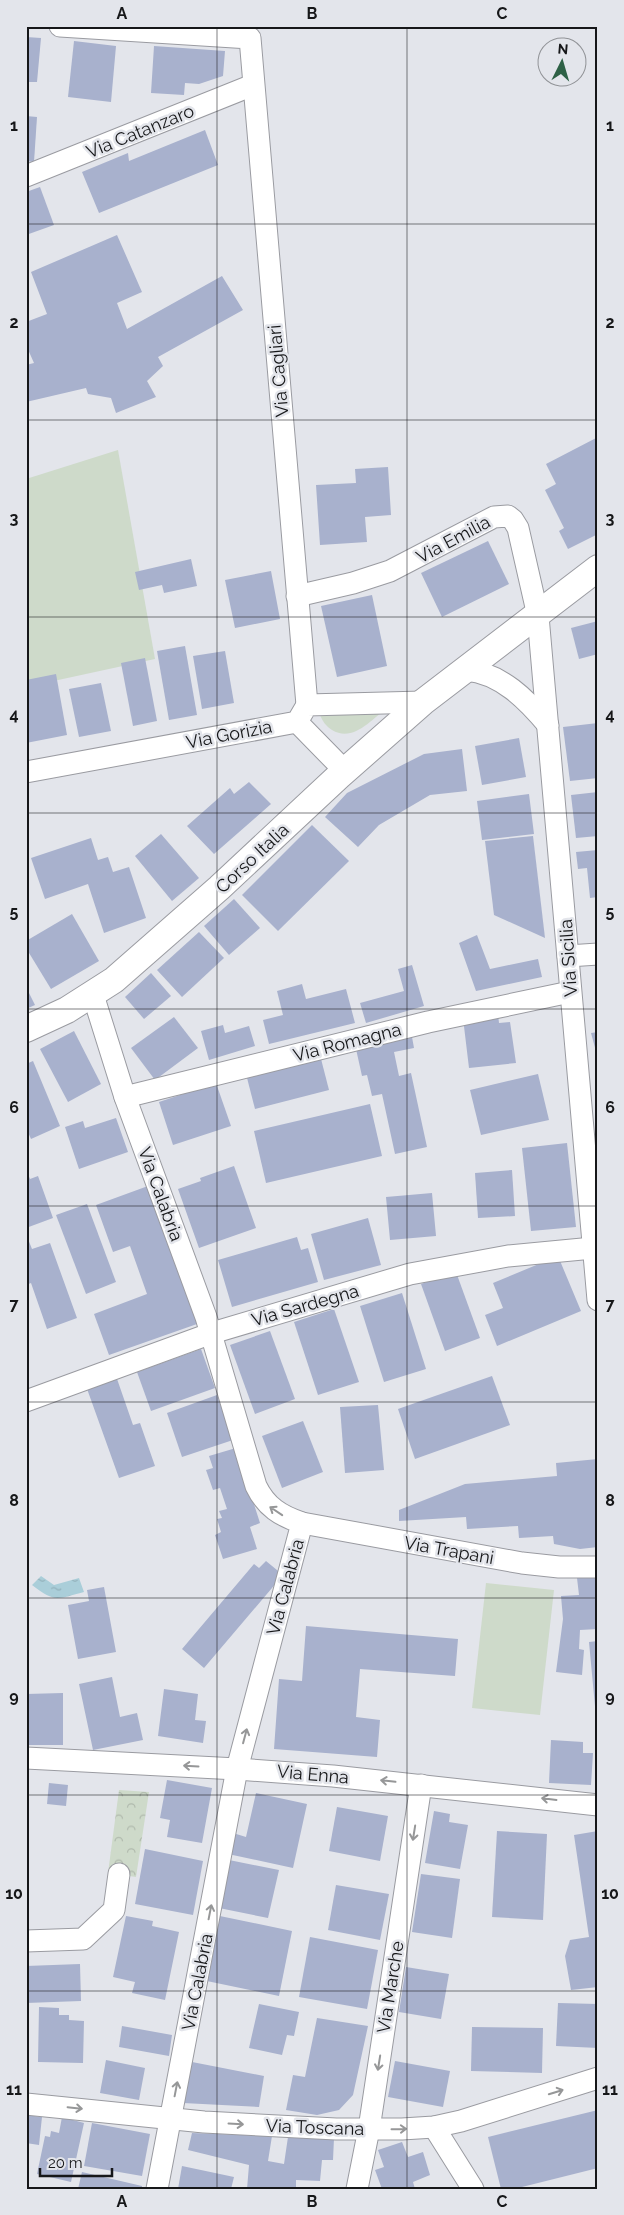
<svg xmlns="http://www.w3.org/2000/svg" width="624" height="2215" font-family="Raleway,sans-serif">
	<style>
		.grass { fill: #cedaca }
		.forest { fill: url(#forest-crowns) }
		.water { fill: url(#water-ripples) }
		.building { fill: #a8b1cd }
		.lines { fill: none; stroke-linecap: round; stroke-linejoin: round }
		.minor-casing { stroke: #9a9ba1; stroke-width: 23 }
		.tertiary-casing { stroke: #9a9ba1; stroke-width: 28 }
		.minor { stroke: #fff; stroke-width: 21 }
		.tertiary { stroke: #fff; stroke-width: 26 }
		.oneway { stroke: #969798 }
		.grid { fill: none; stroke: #161719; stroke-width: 1; stroke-opacity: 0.55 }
		.labels { text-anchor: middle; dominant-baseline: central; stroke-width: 5; stroke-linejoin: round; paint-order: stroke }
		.street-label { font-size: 18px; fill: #161719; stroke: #e3e5eb }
		.neatline { fill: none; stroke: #161719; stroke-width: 2 }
		.grid-label { font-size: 16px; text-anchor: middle; font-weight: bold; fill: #161719 }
	</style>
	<defs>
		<pattern id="forest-crowns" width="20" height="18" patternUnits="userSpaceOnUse" patternTransform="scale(1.25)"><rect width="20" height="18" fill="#cedaca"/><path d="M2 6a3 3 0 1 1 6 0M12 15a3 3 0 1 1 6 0" fill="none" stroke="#b0baad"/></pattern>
		<pattern id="water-ripples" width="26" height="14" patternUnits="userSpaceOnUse" patternTransform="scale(1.25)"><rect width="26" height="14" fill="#aaced9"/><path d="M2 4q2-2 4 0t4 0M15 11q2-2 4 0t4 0" fill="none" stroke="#92b0ba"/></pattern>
	</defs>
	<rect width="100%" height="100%" fill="#e3e5eb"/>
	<g class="grass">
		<path d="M118,450L155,659L26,687V479Z"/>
		<path d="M387,708C372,719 353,743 332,730C326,726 323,722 320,715Z"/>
		<path d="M486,1583L554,1590L540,1715L472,1708Z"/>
	</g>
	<path class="forest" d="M119,1790L149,1792L136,1877L108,1873Z"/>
	<path class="water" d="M41,1576L54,1585L79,1578L84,1592C57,1599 55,1603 32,1585Z"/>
	<g class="building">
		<path d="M26,37L41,38L37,82H26Z"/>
		<path d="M74,41L116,46L111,102L68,97Z"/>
		<path d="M154,46L225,51L223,76L199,84L185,83L184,95L151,93Z"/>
		<path d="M26,116L37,117L34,162L26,161Z"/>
		<path d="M205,130L218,165L99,213L82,172L128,153L129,161Z"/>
		<path d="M40,187L54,225L26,235V192Z"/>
		<path d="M117,235L142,292L117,303L127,329L222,276L243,310L158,357L163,366L147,381L156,397L116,413L111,398L88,394L86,388L26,402V365L34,363L26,345V322L47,314L31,272Z"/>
		<path d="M598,437V534L568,549L559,531L564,528L545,490L556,484L546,464Z"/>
		<path d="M388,467L391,515L365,517L367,542L320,545L316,485L356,483L355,469Z"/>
		<path d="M488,541L509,584L442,617L421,573Z"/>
		<path d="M191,559L197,586L164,593L162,585L139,590L135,572Z"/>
		<path d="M271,571L280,619L235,628L225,580Z"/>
		<path d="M372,595L387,666L337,677L321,606Z"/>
		<path d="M598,621V654L579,659L571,628Z"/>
		<path d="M185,646L197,715L169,720L157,651Z"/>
		<path d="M225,651L234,703L202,709L193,656Z"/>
		<path d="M145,658L157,721L133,726L121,663Z"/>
		<path d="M56,674L67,735L26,743V680Z"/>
		<path d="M101,683L111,731L79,737L69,689Z"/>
		<path d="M598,723V778L570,781L563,727Z"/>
		<path d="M519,738L526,777L482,785L475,746Z"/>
		<path d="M462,749L467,791L430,795L379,825L358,847L325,817L347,793L424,754Z"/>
		<path d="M249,782L271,804L214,854L187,826L230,788L234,794Z"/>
		<path d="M598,792V836L576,838L571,795Z"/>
		<path d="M529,794L534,834L482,840L477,801Z"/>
		<path d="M312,825L349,861L278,931L242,895Z"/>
		<path d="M161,834L199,878L172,901L135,856Z"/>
		<path d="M533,836L545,938L494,915L485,841Z"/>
		<path d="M91,838L98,860L108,857L113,872L129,867L146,918L104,933L88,884L45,899L31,858Z"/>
		<path d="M598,850V897L590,898L587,868L578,869L576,852Z"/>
		<path d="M234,899L260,928L229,955L204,926Z"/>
		<path d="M72,914L99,961L51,989L26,948V941Z"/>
		<path d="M199,932L224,958L182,997L157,970Z"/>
		<path d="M477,935L490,969L538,959L542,977L476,991L459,943Z"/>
		<path d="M412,965L424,1006L366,1023L360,1003L404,991L398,969Z"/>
		<path d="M151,973L171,996L144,1019L125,997Z"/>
		<path d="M302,984L306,999L346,989L355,1023L269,1044L263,1020L283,1015L277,991Z"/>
		<path d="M26,987L35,1005L26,1009Z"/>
		<path d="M498,1014L499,1023L510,1022L516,1063L469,1068L463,1018Z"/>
		<path d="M174,1017L198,1048L155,1080L131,1048Z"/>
		<path d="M223,1025L225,1033L249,1026L255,1046L209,1060L201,1031Z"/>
		<path d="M74,1031L101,1084L68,1102L40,1049Z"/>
		<path d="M598,1032V1055H597L591,1033Z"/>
		<path d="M412,1037L414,1048L394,1052L399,1076L411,1073L427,1147L395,1154L382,1094L372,1096L367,1075L362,1076L356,1049Z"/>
		<path d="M320,1055L329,1090L255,1109L246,1074Z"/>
		<path d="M33,1061L60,1126L31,1139L26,1128V1064Z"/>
		<path d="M538,1074L549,1120L481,1135L470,1090Z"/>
		<path d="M216,1083L231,1126L173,1145L159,1102Z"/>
		<path d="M370,1104L382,1156L266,1183L254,1131Z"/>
		<path d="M116,1118L128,1152L79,1169L65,1127L83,1121L85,1128Z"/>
		<path d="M567,1143L576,1227L531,1231L522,1148Z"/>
		<path d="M234,1166L256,1228L199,1248L178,1189L201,1181L200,1178Z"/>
		<path d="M26,1170L30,1179L38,1176L53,1218L26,1228Z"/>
		<path d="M512,1170L515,1216L478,1218L475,1173Z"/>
		<path d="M148,1186L197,1324L109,1355L94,1314L147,1294L130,1246L113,1252L96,1205Z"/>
		<path d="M432,1193L436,1236L390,1240L386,1197Z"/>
		<path d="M87,1204L116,1282L86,1294L56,1215Z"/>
		<path d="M368,1218L381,1265L324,1280L311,1234Z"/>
		<path d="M26,1234L32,1249L50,1243L77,1318L47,1329L31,1283L26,1285Z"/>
		<path d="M297,1237L301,1250L308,1248L318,1282L232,1307L218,1260Z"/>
		<path d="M558,1256L581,1311L497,1346L485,1315L503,1308L493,1283Z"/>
		<path d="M456,1272L480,1338L445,1351L421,1284Z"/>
		<path d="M402,1293L426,1369L384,1382L360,1306Z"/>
		<path d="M334,1309L359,1382L318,1395L294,1322Z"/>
		<path d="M270,1331L295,1399L255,1414L230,1345Z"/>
		<path d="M201,1349L215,1388L151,1411L137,1372Z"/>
		<path d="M116,1376L133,1425L140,1423L155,1466L119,1478L86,1386Z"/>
		<path d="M492,1376L510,1425L415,1459L398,1409Z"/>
		<path d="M217,1395L233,1440L182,1457L167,1413Z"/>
		<path d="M378,1405L384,1470L345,1473L340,1407Z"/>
		<path d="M303,1421L323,1472L282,1488L262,1436Z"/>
		<path d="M236,1448L260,1523L250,1527L257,1549L223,1559L215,1535L221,1532L217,1519L222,1518L219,1511L227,1509L220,1488L213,1490L206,1470L213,1468L209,1456Z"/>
		<path d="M598,1459V1547L580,1549L554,1544L553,1536L519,1538L518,1526L467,1529L466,1517L399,1521V1510L465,1484L557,1476L556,1463Z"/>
		<path d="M266,1561L283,1575L204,1668L182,1649L254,1564L259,1568Z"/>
		<path d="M598,1575V1629L580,1630L579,1649L584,1650L582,1675L556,1672L563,1619L561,1596L579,1595L577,1578Z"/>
		<path d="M104,1587L116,1652L78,1659L68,1605L89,1601L87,1590Z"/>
		<path d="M306,1626L458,1639L455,1676L360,1669L356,1717L380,1720L377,1757L274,1749L279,1679L302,1681Z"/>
		<path d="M598,1641V1717H596L589,1642Z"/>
		<path d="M112,1677L120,1717L137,1713L143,1740L93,1750L79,1684Z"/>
		<path d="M164,1689L198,1694L195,1720L206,1721L203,1743L158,1736Z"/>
		<path d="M63,1693V1745H26V1694Z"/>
		<path d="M551,1740L583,1742V1753H593L591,1785L549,1783Z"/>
		<path d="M167,1780L212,1788L202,1843L167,1837L170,1820L160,1818Z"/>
		<path d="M49,1783L68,1785L66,1806L47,1804Z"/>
		<path d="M256,1793L307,1804L293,1868L228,1854L233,1833L246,1837Z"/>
		<path d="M337,1807L388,1816L380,1861L329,1851Z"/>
		<path d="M434,1811L450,1814L449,1822L468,1825L460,1869L425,1863Z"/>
		<path d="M497,1831L547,1834L543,1920L492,1917Z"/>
		<path d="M598,1831V1987L571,1990L565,1956L570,1940L589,1937L574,1835Z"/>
		<path d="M145,1849L203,1861L193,1915L135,1904Z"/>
		<path d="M229,1860L279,1870L268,1918L219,1908Z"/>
		<path d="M421,1874L460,1879L452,1938L412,1932Z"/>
		<path d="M336,1885L389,1894L380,1940L328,1930Z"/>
		<path d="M215,1915L292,1931L279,1996L202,1980Z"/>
		<path d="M126,1916L153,1921L152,1926L179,1932L165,2000L132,1993L135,1982L113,1977Z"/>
		<path d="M310,1937L378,1950L367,2009L299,1997Z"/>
		<path d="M80,1964L81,2001L26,2003V1966Z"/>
		<path d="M406,1967L449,1974L441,2019L399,2012Z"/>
		<path d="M558,2003L598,2004V2048L556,2046Z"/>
		<path d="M259,2004L299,2012L294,2036L287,2035L282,2055L249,2048Z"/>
		<path d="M39,2007L59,2008V2015H69V2020L84,2021L83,2063L38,2062Z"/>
		<path d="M317,2018L368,2026L353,2095L339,2110L317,2115L286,2110L293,2075L305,2077Z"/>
		<path d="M122,2026L172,2035L169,2056L119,2047Z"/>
		<path d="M472,2027L543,2028L542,2073L471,2071Z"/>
		<path d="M106,2060L145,2068L139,2100L100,2093Z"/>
		<path d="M395,2061L450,2071L443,2107L388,2097Z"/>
		<path d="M192,2062L264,2076L259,2107L183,2103Z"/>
		<path d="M598,2110V2168L514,2189H501L488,2137Z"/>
		<path d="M26,2115L42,2117L39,2145L26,2143Z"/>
		<path d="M62,2117L84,2123L71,2182L37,2174L45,2136L50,2137L51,2131L59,2133Z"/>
		<path d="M92,2123L150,2134L142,2176L84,2166Z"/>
		<path d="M192,2133L272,2136L268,2161L284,2164L288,2137L334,2138L333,2160H322L320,2181L296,2180V2189H247L249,2165L188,2150Z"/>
		<path d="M402,2142L408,2157L423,2152L430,2175L413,2182L415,2189H382L375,2170L384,2167L378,2150Z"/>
		<path d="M182,2166L234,2177L231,2189H178Z"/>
		<path d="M82,2172L142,2186V2189H78Z"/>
	</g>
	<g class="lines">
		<g class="minor-casing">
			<g id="minor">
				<path d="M60,26L250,38L307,705"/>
				<path d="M26,176L253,85"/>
				<path d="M297,596L353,583L390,571L494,517L508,516L513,520L518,528L538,616L598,1300"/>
				<path d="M466,670C501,673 527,700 548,725"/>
				<path d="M297,722L345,771"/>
				<path d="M26,772L297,722L307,705L423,702"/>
				<path d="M568,956L598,954"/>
				<path d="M93,995L125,1097L206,1317L256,1486C266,1507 281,1516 302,1523L237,1769L157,2189"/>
				<path d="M125,1097L428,1022L570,992"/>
				<path d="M26,1401L212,1333L410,1274L508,1256L593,1248"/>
				<path d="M302,1523L522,1563L559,1567H598"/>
				<path d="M26,1758L237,1769L333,1776L598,1805"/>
				<path d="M26,1941L83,1939L114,1910L119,1874"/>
				<path d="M26,2104L204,2122L336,2129H402L434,2127L461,2121L598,2078"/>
				<path d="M434,2127L473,2189"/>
				<path d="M357,2189L369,2129L421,1785"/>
			</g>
		</g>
		<g class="tertiary-casing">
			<path id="tertiary" d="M26,1029L67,1010L114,980L219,888L339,776L423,702L598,568"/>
		</g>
		<use href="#minor" class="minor"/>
		<use href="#tertiary" class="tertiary"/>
	</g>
	<defs><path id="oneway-shaft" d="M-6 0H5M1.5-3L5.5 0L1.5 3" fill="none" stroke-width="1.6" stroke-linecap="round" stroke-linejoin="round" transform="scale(1.25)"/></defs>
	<g class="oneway">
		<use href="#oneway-shaft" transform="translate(276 1511) rotate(-146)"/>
		<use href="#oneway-shaft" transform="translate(245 1736) rotate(-75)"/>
		<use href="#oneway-shaft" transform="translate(191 1766) rotate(-177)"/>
		<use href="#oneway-shaft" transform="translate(388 1781) rotate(-174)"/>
		<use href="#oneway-shaft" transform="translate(549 1799) rotate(-173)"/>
		<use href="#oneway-shaft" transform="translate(414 1833) rotate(99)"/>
		<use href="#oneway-shaft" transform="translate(210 1912) rotate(-79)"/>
		<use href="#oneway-shaft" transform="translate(379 2063) rotate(99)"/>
		<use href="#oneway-shaft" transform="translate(176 2089) rotate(-79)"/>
		<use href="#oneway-shaft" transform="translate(556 2092) rotate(-17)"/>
		<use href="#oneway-shaft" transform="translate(75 2108) rotate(6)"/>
		<use href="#oneway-shaft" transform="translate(236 2124) rotate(3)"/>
		<use href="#oneway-shaft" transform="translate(399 2129) rotate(-1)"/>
	</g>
	<path class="grid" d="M217,26V2189M407,26V2189M26,224H598M26,420H598M26,617H598M26,813H598M26,1009H598M26,1206H598M26,1402H598M26,1598H598M26,1795H598M26,1991H598"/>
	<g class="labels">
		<g class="street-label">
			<text transform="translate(140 131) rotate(-22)">Via Catanzaro</text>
			<text transform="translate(278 371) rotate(-95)">Via Cagliari</text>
			<text transform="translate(453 539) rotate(-28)">Via Emilia</text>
			<text transform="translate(229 734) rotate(-11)">Via Gorizia</text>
			<text transform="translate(252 858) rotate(-43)">Corso Italia</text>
			<text transform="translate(568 958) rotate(-94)">Via Sicilia</text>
			<text transform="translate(347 1042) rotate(-14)">Via Romagna</text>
			<text transform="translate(161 1194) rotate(70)">Via Calabria</text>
			<text transform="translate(305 1305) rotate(-16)">Via Sardegna</text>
			<text transform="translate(449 1550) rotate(10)">Via Trapani</text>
			<text transform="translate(285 1587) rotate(-75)">Via Calabria</text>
			<text transform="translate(313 1774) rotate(5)">Via Enna</text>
			<text transform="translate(197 1982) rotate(-79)">Via Calabria</text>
			<text transform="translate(390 1987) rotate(-81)">Via Marche</text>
			<text transform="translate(315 2127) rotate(2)">Via Toscana</text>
		</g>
	</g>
	<rect width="624" height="2215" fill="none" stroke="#e3e5eb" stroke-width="55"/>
	<g transform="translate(562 62) rotate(5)"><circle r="24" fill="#e3e5eb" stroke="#919397"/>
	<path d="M0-4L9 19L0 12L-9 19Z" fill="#2e6146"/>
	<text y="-8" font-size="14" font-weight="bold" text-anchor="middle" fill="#161719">N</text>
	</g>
	<path d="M40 2168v8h72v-8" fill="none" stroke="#161719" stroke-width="2.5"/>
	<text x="48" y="2168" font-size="15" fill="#161719" stroke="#e3e5eb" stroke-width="4" paint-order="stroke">20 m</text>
	<rect x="28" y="28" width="568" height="2160" class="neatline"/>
	<g class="grid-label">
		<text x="122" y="19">A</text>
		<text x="312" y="19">B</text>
		<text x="502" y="19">C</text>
		<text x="14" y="131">1</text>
		<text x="610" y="131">1</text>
		<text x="14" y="328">2</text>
		<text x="610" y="328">2</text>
		<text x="14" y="524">3</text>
		<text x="610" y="524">3</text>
		<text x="14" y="720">4</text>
		<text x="610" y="720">4</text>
		<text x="14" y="917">5</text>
		<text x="610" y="917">5</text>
		<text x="14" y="1113">6</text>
		<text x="610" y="1113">6</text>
		<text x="14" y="1310">7</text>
		<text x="610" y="1310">7</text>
		<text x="14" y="1506">8</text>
		<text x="610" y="1506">8</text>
		<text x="14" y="1702">9</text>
		<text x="610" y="1702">9</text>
		<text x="14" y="1899">10</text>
		<text x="610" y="1899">10</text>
		<text x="14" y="2095">11</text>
		<text x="610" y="2095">11</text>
		<text x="122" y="2207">A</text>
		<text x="312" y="2207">B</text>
		<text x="502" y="2207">C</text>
	</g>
</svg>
